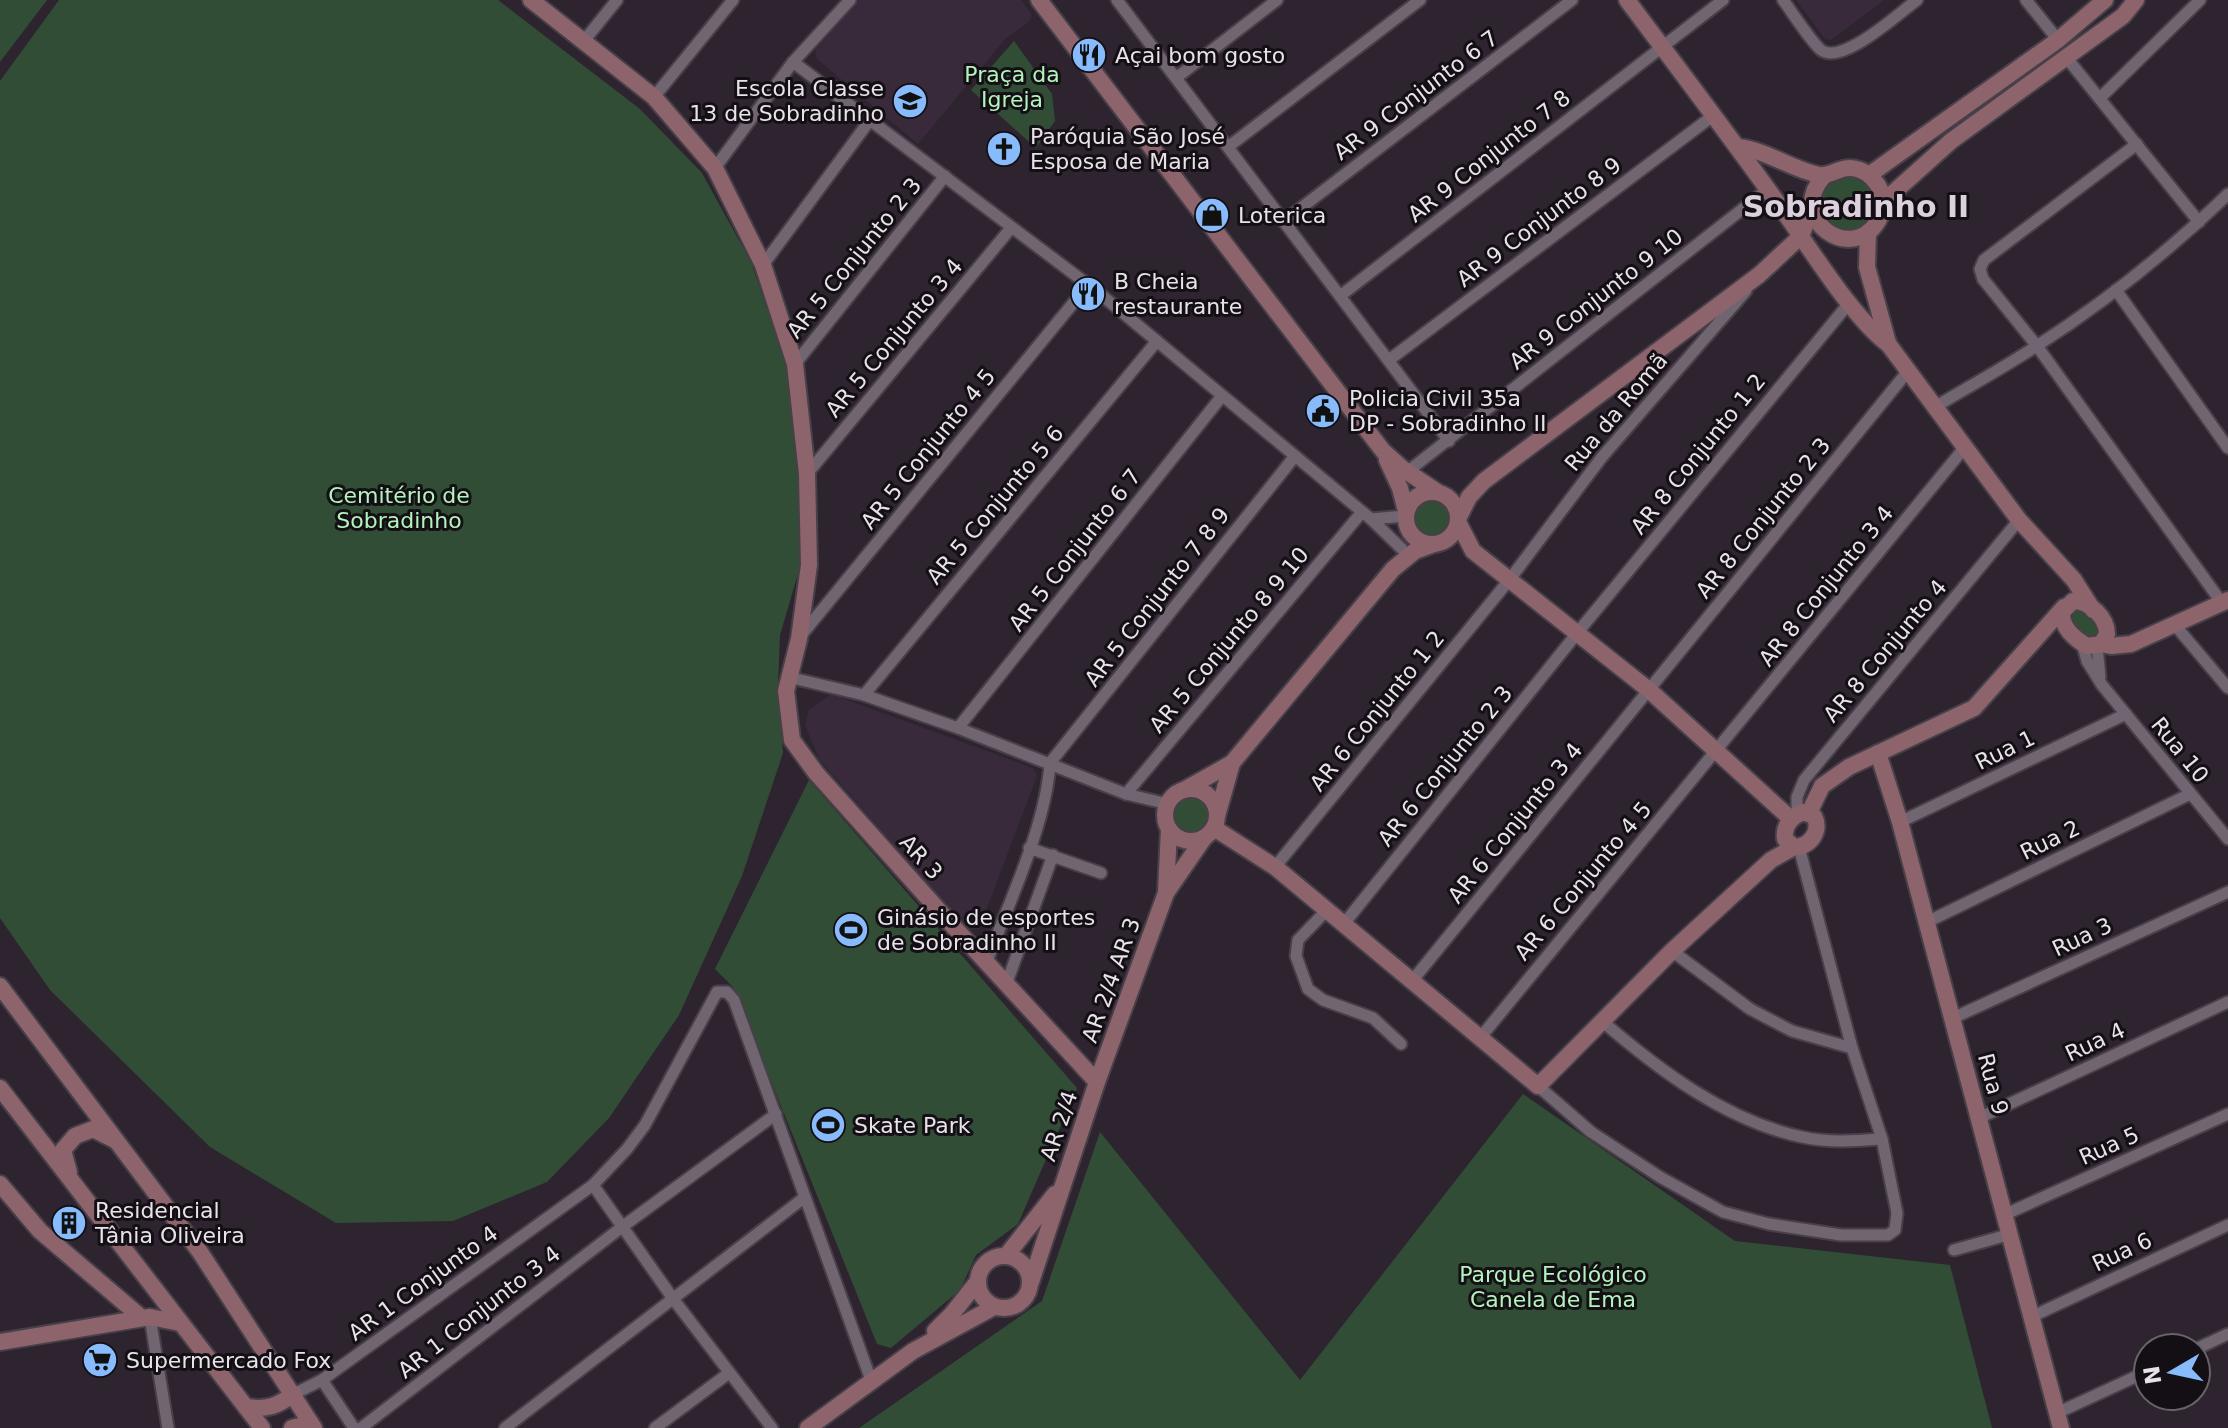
<svg xmlns="http://www.w3.org/2000/svg" width="2228" height="1428" font-family="'DejaVu Sans',sans-serif">
	<style>
		.built { fill: #382a3a }
		.green { fill: #324d36 }
		.lines { fill: none; stroke-linecap: round; stroke-linejoin: round }
		.street-casing { stroke: #484049; stroke-width: 15 }
		.secondary-casing { stroke: #484049; stroke-width: 20 }
		.street { stroke: #716572; stroke-width: 11 }
		.secondary { stroke: #8d646c; stroke-width: 16 }
		.labels { text-anchor: middle; dominant-baseline: central; stroke-width: 6; stroke-linejoin: round; paint-order: stroke }
		.poi-label { font-size: 22px; fill: #e8e2e9; stroke: #130f14; text-anchor: start }
		.park-label { font-size: 22px; fill: #b3f3bc; stroke: #130f14 }
		.street-label { font-size: 22px; fill: #e8e2e9; stroke: #130f14 }
		.district-label { font-size: 30px; font-weight: bold; fill: #ddd0de; stroke: #130f14 }
	</style>
	<rect width="100%" height="100%" fill="#2d242f"/>
	<g class="built">
		<path d="M858,0H1021L1032,15L1029,22L1006,38L918,144L817,59L815,50Z"/>
		<path d="M1796,0H1884L1831,40L1825,39Z"/>
		<path d="M831,694L1033,768L1037,776L979,929L968,930L819,759L805,725L809,710Z"/>
	</g>
	<g class="green">
		<path d="M0,0H47L0,62Z"/>
		<path d="M59,0H498L640,109L702,173L751,262L786,364L799,462L800,567L780,635L778,685L783,753L742,876L679,1015L609,1118L547,1182L453,1221L336,1223L210,1147L50,990L0,918V81Z"/>
		<path d="M1014,41L1052,94L1055,121L1036,148L971,90Z"/>
		<path d="M1852,172L1874,186L1878,212L1860,232H1834L1817,212L1821,186Z"/>
		<circle cx="1431" cy="518" r="20"/>
		<path d="M2077,609L2097,624L2100,635L2090,644L2065,617Z"/>
		<path d="M809,780L1077,1088L1018,1224L976,1255L960,1290L891,1348L877,1344L733,987L715,969Z"/>
		<circle cx="1190" cy="817" r="21"/>
		<path d="M1523,1094L1735,1241L1950,1265L1992,1428H859L1042,1301L1100,1132L1300,1380Z"/>
	</g>
	<g class="lines">
		<g class="street-casing">
			<g id="street">
				<path d="M1117,0L1449,441"/>
				<path d="M1783,0C1792,12 1811,42 1821,50C1842,66 1899,13 1917,0"/>
				<path d="M2026,0L2058,40"/>
				<path d="M583,42L617,0"/>
				<path d="M2066,57L2199,222"/>
				<path d="M793,62L1099,293L1371,519L1402,549"/>
				<path d="M1176,78L1277,0"/>
				<path d="M654,97L733,0"/>
				<path d="M2100,98L2200,0"/>
				<path d="M2137,144L1984,260L1980,269L1983,279L2037,346L2222,603"/>
				<path d="M1228,147L1420,0"/>
				<path d="M715,168L793,62L850,0"/>
				<path d="M1284,221L1572,0"/>
				<path d="M763,265L870,120"/>
				<path d="M2116,290L2228,448"/>
				<path d="M1340,296L1723,0"/>
				<path d="M1389,360L1714,115"/>
				<path d="M795,364L945,176"/>
				<path d="M1935,407C1968,387 2003,368 2035,347C2104,303 2169,251 2228,194"/>
				<path d="M1407,472L1768,189"/>
				<path d="M807,474L1011,228"/>
				<path d="M1371,519L1405,516"/>
				<path d="M2174,624L2228,688"/>
				<path d="M799,638L1088,285"/>
				<path d="M2082,643L2087,661L2102,685L2228,839"/>
				<path d="M2097,646L2100,677"/>
				<path d="M788,677L864,695L958,728L1126,794L1168,804"/>
				<path d="M864,695L1157,341"/>
				<path d="M958,728L1222,396"/>
				<path d="M1050,763L1295,456"/>
				<path d="M1126,794L1362,512"/>
				<path d="M1797,814V797L1804,780L2019,520"/>
				<path d="M1900,822L2126,714"/>
				<path d="M1029,848L1101,873"/>
				<path d="M1275,867L1510,579L1602,457L1746,291"/>
				<path d="M1326,911L1298,940L1296,956L1308,989L1323,1000L1373,1018L1401,1044"/>
				<path d="M1927,922L2190,794"/>
				<path d="M1343,925L1578,632L1850,302"/>
				<path d="M1672,951L1750,1009L1792,1031L1852,1048"/>
				<path d="M986,964C1008,904 1046,826 1050,763"/>
				<path d="M1412,981L1908,371"/>
				<path d="M1006,985L1053,855"/>
				<path d="M1953,1018L2228,892"/>
				<path d="M1602,1021C1659,1070 1726,1121 1802,1137C1829,1143 1855,1141 1882,1139"/>
				<path d="M1480,1038L1965,447"/>
				<path d="M1538,1086L1591,1132L1660,1177L1723,1212L1769,1224L1841,1235H1888L1895,1230L1897,1213L1882,1139L1852,1048L1799,847"/>
				<path d="M1979,1118L2228,1002"/>
				<path d="M593,1185L674,1300L772,1428"/>
				<path d="M2006,1214L2228,1114"/>
				<path d="M1954,1250L2011,1234"/>
				<path d="M2033,1316L2228,1225"/>
				<path d="M150,1317L168,1428"/>
				<path d="M2196,1349L2228,1334"/>
				<path d="M322,1380L354,1428"/>
				<path d="M294,1394L322,1380L593,1185L627,1149L645,1125L717,992H727L734,1000L871,1380"/>
				<path d="M2057,1413L2148,1371"/>
				<path d="M361,1428L622,1227L776,1114"/>
				<path d="M505,1428L805,1197"/>
				<path d="M655,1428L729,1373"/>
			</g>
		</g>
		<g class="secondary-casing">
			<g id="secondary">
				<path d="M531,0L654,97L715,168L763,265L795,364L807,474L809,565L799,639L786,691L792,740L816,773L952,925L1097,1082"/>
				<path d="M1039,0L1383,451L1403,469L1436,491"/>
				<path d="M1627,0C1681,72 1735,143 1787,216C1813,253 1854,319 1889,345L2019,520L2074,580L2093,610"/>
				<path d="M1738,147C1766,150 1791,169 1819,175C1832,177 1842,163 1860,170C1869,173 1877,182 1881,191C1884,201 1883,212 1878,221C1852,265 1785,219 1824,176"/>
				<path d="M1869,175L2058,40L2105,0"/>
				<path d="M1883,202L1951,141L2123,16L2136,0"/>
				<path d="M1868,232L1867,267L1888,343"/>
				<path d="M1387,460L1400,488L1406,511"/>
				<circle cx="1432" cy="518" r="26"/>
				<path d="M1458,519L1469,497L1484,481L1759,275L1801,236L1812,209"/>
				<path d="M1458,522L1473,551L1649,690L1791,819"/>
				<path d="M2073,601C2090,601 2107,618 2107,634L2101,644L2087,646C2075,639 2061,627 2062,612Z"/>
				<path d="M2101,644L2111,646L2131,644L2228,600"/>
				<path d="M1878,753L1900,822L2061,1428"/>
				<circle cx="1191" cy="815" r="26"/>
				<path d="M1184,790L1232,763L1393,569L1415,551L1434,544"/>
				<path d="M1803,812L1814,816C1822,831 1810,847 1794,847L1785,839C1783,826 1791,817 1803,812Z"/>
				<path d="M1809,813L1822,786L1849,767L1974,708L2064,607"/>
				<path d="M1217,816L1232,763"/>
				<path d="M1214,828L1275,867L1538,1086L1672,951L1771,860L1794,847"/>
				<path d="M1166,892L1169,829"/>
				<path d="M0,986L200,1252L314,1428"/>
				<path d="M0,1088L262,1428"/>
				<path d="M69,1172L63,1150L75,1136L93,1129L115,1140"/>
				<path d="M0,1184L40,1231L142,1318"/>
				<circle cx="1004" cy="1282" r="26"/>
				<path d="M1006,1256L1055,1194"/>
				<path d="M1031,1282L1097,1082L1166,893L1204,838"/>
				<path d="M935,1331L952,1314L978,1281"/>
				<path d="M0,1342L150,1317L180,1323"/>
				<path d="M246,1407C268,1410 277,1406 294,1394"/>
				<path d="M292,1428L300,1426L309,1428"/>
				<path d="M808,1428L913,1351L994,1307"/>
			</g>
		</g>
		<use href="#street" class="street"/>
		<use href="#secondary" class="secondary"/>
	</g>
	<defs>
		<g id="restaurant-disc" transform="scale(1.8)"><circle r="9.5" fill="#87bbfc" stroke="#130f14"/><path d="M-5-6h1v4h1v-4h1v4h1v-4h1v5L-1.5 .5V6h-2V.5L-5-1ZM5-6V6H3V1.5H1.5Q1.5-4 5-6Z" fill="#111"/></g>
		<g id="school-disc" transform="scale(1.8)"><circle r="9.5" fill="#87bbfc" stroke="#130f14"/><path d="M0-5L7-2L0 1L-7-2ZM-4 1L0 2.5L4 1V4Q0 6-4 4Z" fill="#111"/></g>
		<g id="church-disc" transform="scale(1.8)"><circle r="9.5" fill="#87bbfc" stroke="#130f14"/><path d="M-1.2-6h2.4v3.5h3.3v2.4h-3.3V6h-2.4V-.1h-3.3v-2.4h3.3Z" fill="#111"/></g>
		<g id="shop-disc" transform="scale(1.8)"><circle r="9.5" fill="#87bbfc" stroke="#130f14"/><path d="M-5-2.5h2.3a2.7 3.5 0 0 1 5.4 0H5L5.5 6h-11ZM-1.5-2.5h3a1.5 2.3 0 0 0-3 0Z" fill="#111"/></g>
		<g id="civic-disc" transform="scale(1.8)"><circle r="9.5" fill="#87bbfc" stroke="#130f14"/><path d="M-.6-6.5H3V-4.5H.6V-3L4-1V1h2V6H-6V1h2V-1L-.6-3ZM-1.2 2.5V6h2.4V2.5Z" fill="#111"/></g>
		<g id="stadium-disc" transform="scale(1.8)"><circle r="9.5" fill="#87bbfc" stroke="#130f14"/><path d="M0-5a6.5 5 0 1 0 0 10a6.5 5 0 1 0 0-10ZM-3.5-1.8h7v3.6h-7Z" fill="#111"/></g>
		<g id="building-disc" transform="scale(1.8)"><circle r="9.5" fill="#87bbfc" stroke="#130f14"/><path d="M-4-6H4V6H1V3H-1V6H-4ZM-2.5-4.3h1.7v1.8h-1.7ZM.8-4.3h1.7v1.8H.8ZM-2.5-1h1.7V.8h-1.7ZM.8-1h1.7V.8H.8Z" fill="#111"/></g>
		<g id="supermarket-disc" transform="scale(1.8)"><circle r="9.5" fill="#87bbfc" stroke="#130f14"/><path d="M-6-5.5h2.5l.6 2H6L4.5 2H-2.5L-4.4-4H-6ZM-1.5 3.2a1.3 1.3 0 1 0 .1 0ZM3 3.2a1.3 1.3 0 1 0 .1 0Z" fill="#111"/></g>
	</defs>
	<g fill-rule="evenodd">
		<use href="#restaurant-disc" x="1089" y="55"/>
		<use href="#school-disc" x="910" y="101"/>
		<use href="#church-disc" x="1004" y="149"/>
		<use href="#shop-disc" x="1212" y="215"/>
		<use href="#restaurant-disc" x="1088" y="294"/>
		<use href="#civic-disc" x="1323" y="411"/>
		<use href="#stadium-disc" x="851" y="930"/>
		<use href="#stadium-disc" x="828" y="1125"/>
		<use href="#building-disc" x="69" y="1223"/>
		<use href="#supermarket-disc" x="100" y="1360"/>
	</g>
	<g class="labels">
		<g class="poi-label">
			<text x="1115" y="55">Açai bom gosto</text>
			<text x="884" y="88" text-anchor="end">Escola Classe<tspan x="884" dy="25">13 de Sobradinho</tspan></text>
			<text x="1030" y="136">Paróquia São José<tspan x="1030" dy="25">Esposa de Maria</tspan></text>
			<text x="1238" y="215">Loterica</text>
			<text x="1114" y="281">B Cheia<tspan x="1114" dy="25">restaurante</tspan></text>
			<text x="1349" y="398">Policia Civil 35a<tspan x="1349" dy="25">DP - Sobradinho II</tspan></text>
			<text x="877" y="917">Ginásio de esportes<tspan x="877" dy="25">de Sobradinho II</tspan></text>
			<text x="854" y="1125">Skate Park</text>
			<text x="95" y="1210">Residencial<tspan x="95" dy="25">Tânia Oliveira</tspan></text>
			<text x="126" y="1360">Supermercado Fox</text>
		</g>
		<g class="park-label">
			<text x="1012" y="74">Praça da<tspan x="1012" dy="25">Igreja</tspan></text>
			<text x="399" y="495">Cemitério de<tspan x="399" dy="25">Sobradinho</tspan></text>
			<text x="1553" y="1274">Parque Ecológico<tspan x="1553" dy="25">Canela de Ema</tspan></text>
		</g>
		<g class="street-label">
			<text transform="translate(1416 95) rotate(-37)">AR 9 Conjunto 6 7</text>
			<text transform="translate(1489 156) rotate(-38)">AR 9 Conjunto 7 8</text>
			<text transform="translate(1539 222) rotate(-37)">AR 9 Conjunto 8 9</text>
			<text transform="translate(854 258) rotate(-51)">AR 5 Conjunto 2 3</text>
			<text transform="translate(1596 299) rotate(-38)">AR 9 Conjunto 9 10</text>
			<text transform="translate(894 338) rotate(-50)">AR 5 Conjunto 3 4</text>
			<text transform="translate(1616 412) rotate(-50)">Rua da Romã</text>
			<text transform="translate(928 449) rotate(-51)">AR 5 Conjunto 4 5</text>
			<text transform="translate(1698 454) rotate(-51)">AR 8 Conjunto 1 2</text>
			<text transform="translate(995 505) rotate(-50)">AR 5 Conjunto 5 6</text>
			<text transform="translate(1763 518) rotate(-51)">AR 8 Conjunto 2 3</text>
			<text transform="translate(1075 550) rotate(-52)">AR 5 Conjunto 6 7</text>
			<text transform="translate(1826 586) rotate(-51)">AR 8 Conjunto 3 4</text>
			<text transform="translate(1157 597) rotate(-52)">AR 5 Conjunto 7 8 9</text>
			<text transform="translate(1229 640) rotate(-50)">AR 5 Conjunto 8 9 10</text>
			<text transform="translate(1885 651) rotate(-50)">AR 8 Conjunto 4</text>
			<text transform="translate(1377 711) rotate(-51)">AR 6 Conjunto 1 2</text>
			<text transform="translate(2005 750) rotate(-26)">Rua 1</text>
			<text transform="translate(2180 750) rotate(51)">Rua 10</text>
			<text transform="translate(1445 766) rotate(-51)">AR 6 Conjunto 2 3</text>
			<text transform="translate(1515 823) rotate(-51)">AR 6 Conjunto 3 4</text>
			<text transform="translate(2050 840) rotate(-26)">Rua 2</text>
			<text transform="translate(921 857) rotate(48)">AR 3</text>
			<text transform="translate(1583 881) rotate(-50)">AR 6 Conjunto 4 5</text>
			<text transform="translate(2082 937) rotate(-25)">Rua 3</text>
			<text transform="translate(1111 980) rotate(-70)">AR 2/4 AR 3</text>
			<text transform="translate(2095 1042) rotate(-25)">Rua 4</text>
			<text transform="translate(1993 1084) rotate(75)">Rua 9</text>
			<text transform="translate(1059 1126) rotate(-71)">AR 2/4</text>
			<text transform="translate(2109 1146) rotate(-24)">Rua 5</text>
			<text transform="translate(2122 1252) rotate(-25)">Rua 6</text>
			<text transform="translate(423 1283) rotate(-36)">AR 1 Conjunto 4</text>
			<text transform="translate(479 1312) rotate(-38)">AR 1 Conjunto 3 4</text>
		</g>
		<g class="district-label">
			<text x="1856" y="206">Sobradinho II</text>
		</g>
	</g>
	<g transform="translate(2172 1372) rotate(261)"><circle r="38" fill="#130f14" stroke="#686369" stroke-width="2"/>
	<path d="M0-6L14 30L0 20L-14 30Z" fill="#87bbfc"/>
	<text y="-12" font-size="22" font-weight="bold" text-anchor="middle" fill="#e8e2e9">N</text>
	</g>
</svg>
